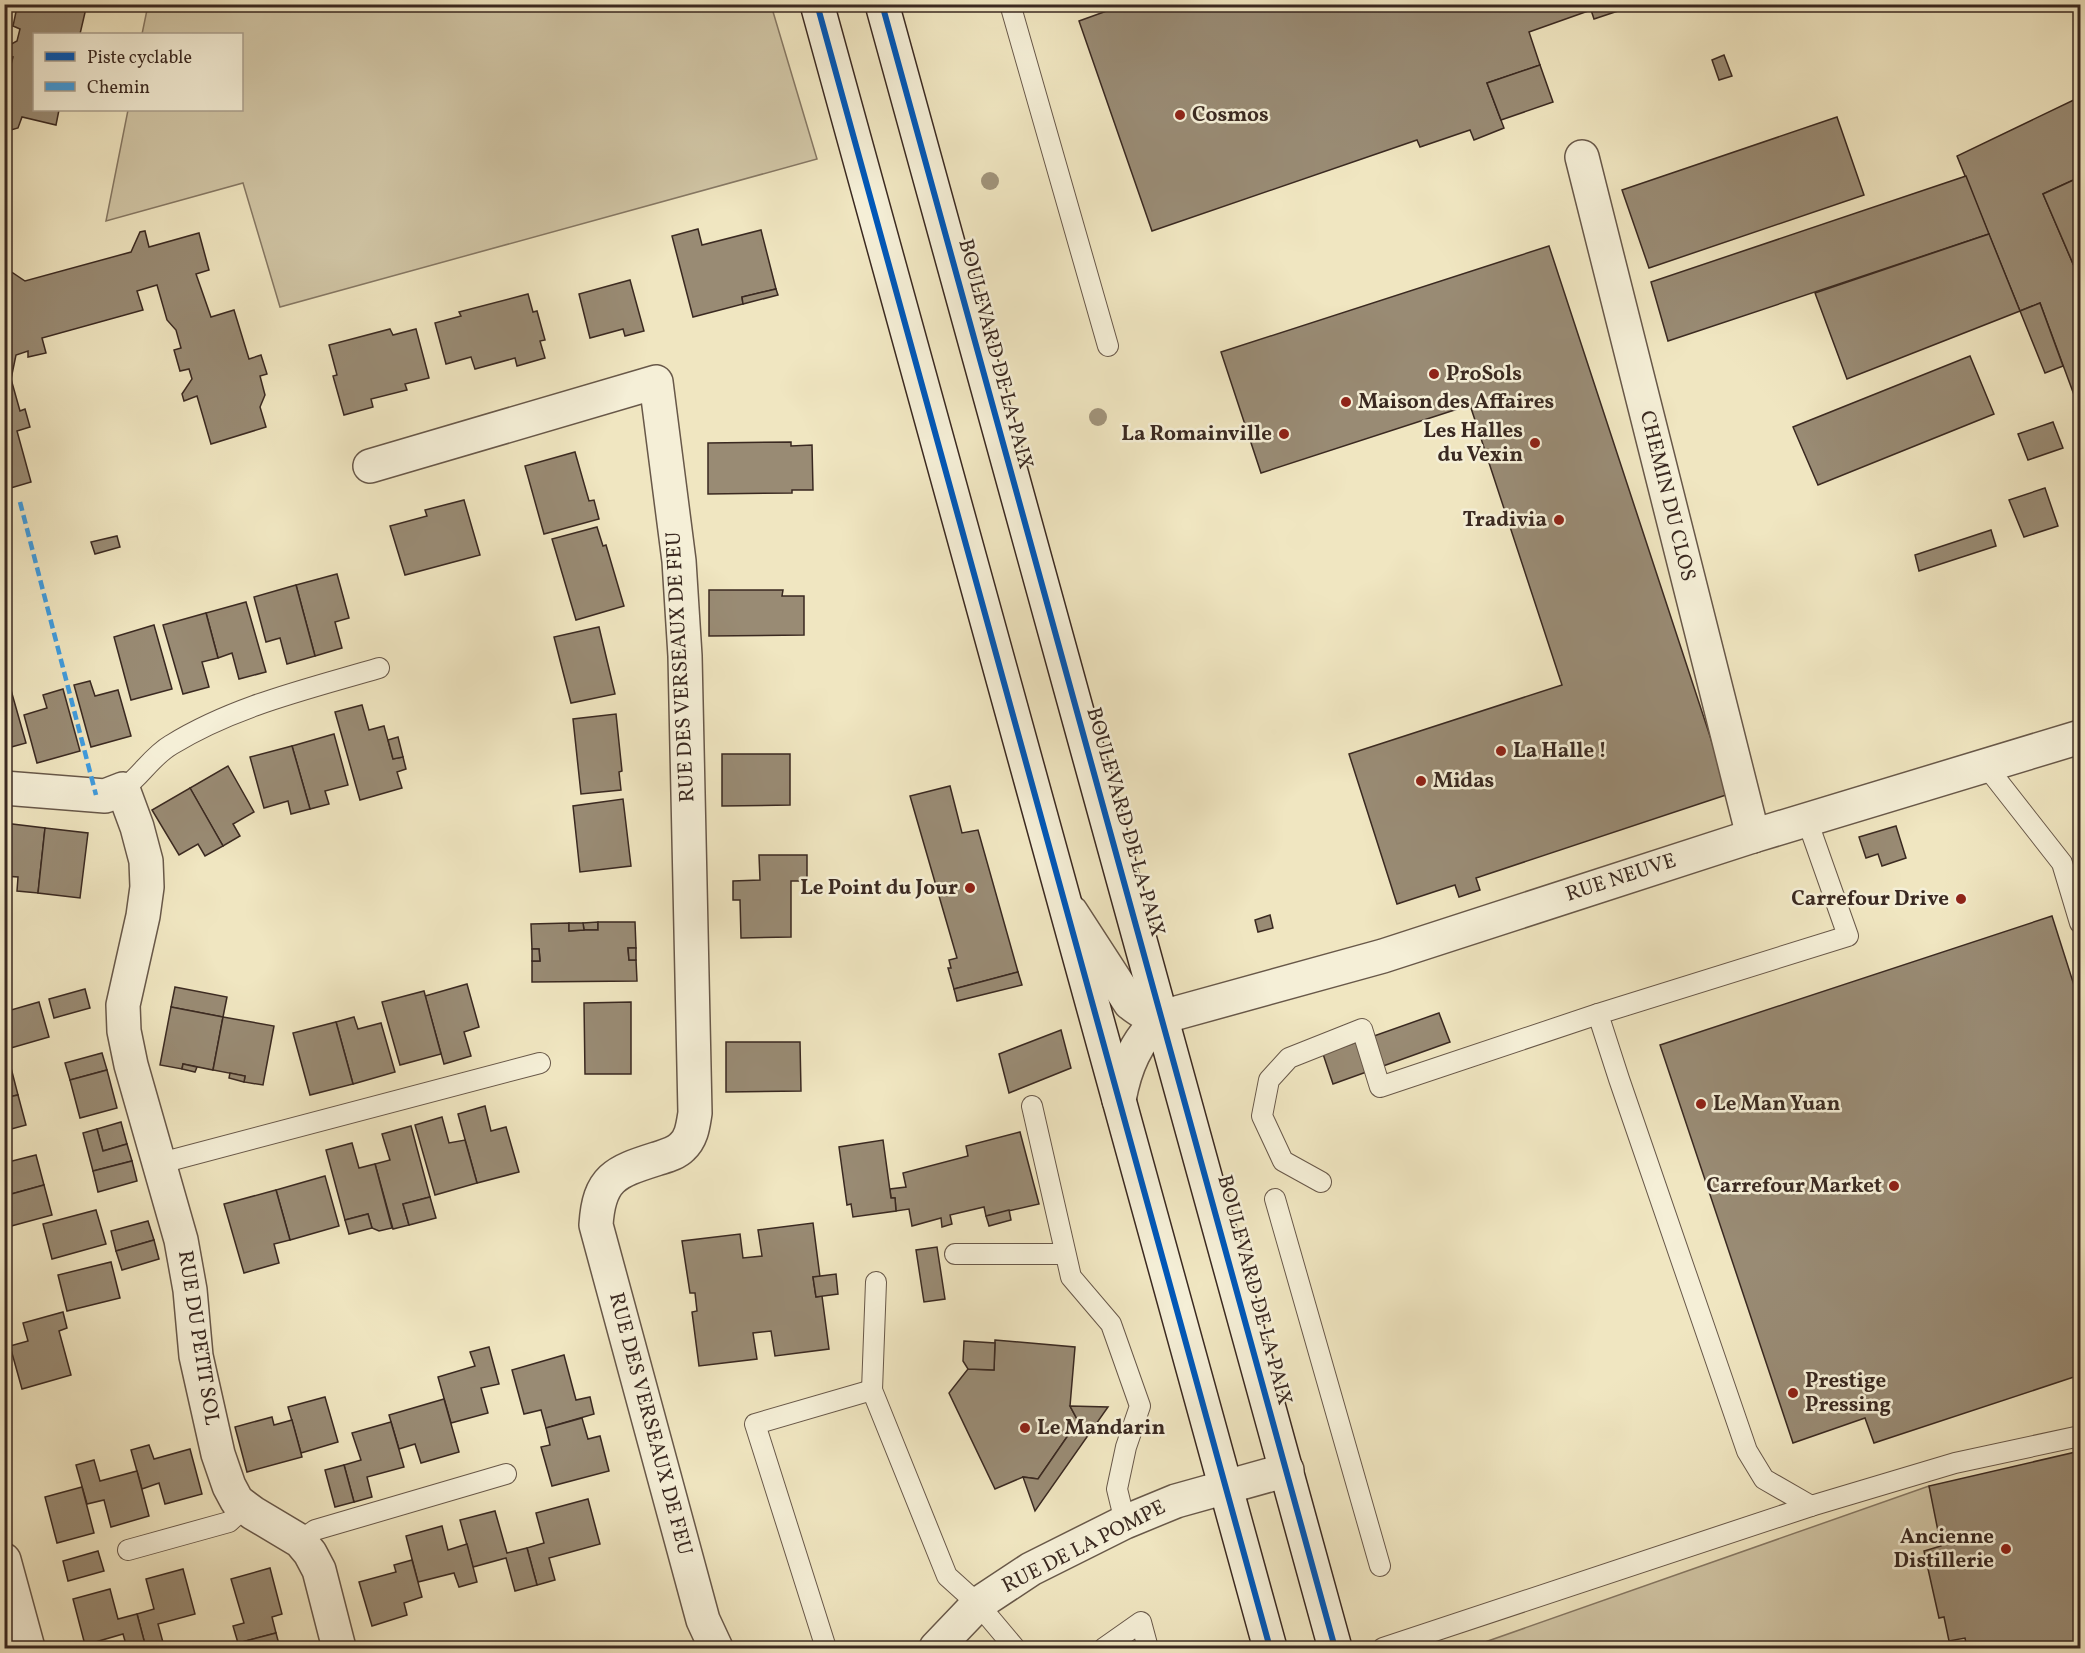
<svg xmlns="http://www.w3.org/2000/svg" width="2085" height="1653" font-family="Vollkorn,serif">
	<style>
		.green { fill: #d1c6a6; stroke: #867864; stroke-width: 1.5 }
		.building { fill: #998b74; stroke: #3a2921; stroke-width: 1.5 }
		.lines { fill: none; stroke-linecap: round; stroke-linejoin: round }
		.service-casing { stroke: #685849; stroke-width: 22 }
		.minor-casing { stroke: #685849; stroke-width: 36 }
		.tertiary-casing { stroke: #685849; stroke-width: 36 }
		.secondary-casing { stroke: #3a2921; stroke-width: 36 }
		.service { stroke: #f5efd7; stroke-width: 20 }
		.minor { stroke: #f5efd7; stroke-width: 33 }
		.tertiary { stroke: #f5efd7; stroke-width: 33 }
		.secondary { stroke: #f5efd7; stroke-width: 33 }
		.quiet { stroke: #3e9ce0; stroke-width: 4.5; stroke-dasharray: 9 4.5; stroke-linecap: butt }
		.cycleway-casing { stroke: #f5efd7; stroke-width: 10 }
		.cycleway { stroke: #0057b8; stroke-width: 6 }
		.tree { fill: #a1947b }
		.poi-dot { fill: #8f2418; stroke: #f5efd7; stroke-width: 2 }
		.labels { text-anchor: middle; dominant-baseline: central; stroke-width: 5; stroke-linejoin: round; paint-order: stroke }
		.poi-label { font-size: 21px; font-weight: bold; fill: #3a2921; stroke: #f5efd7; text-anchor: start }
		.street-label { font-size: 21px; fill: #3a2921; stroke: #f5efd7 }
	</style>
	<rect width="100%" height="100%" fill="#f0e6c1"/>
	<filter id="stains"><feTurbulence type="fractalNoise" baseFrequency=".00333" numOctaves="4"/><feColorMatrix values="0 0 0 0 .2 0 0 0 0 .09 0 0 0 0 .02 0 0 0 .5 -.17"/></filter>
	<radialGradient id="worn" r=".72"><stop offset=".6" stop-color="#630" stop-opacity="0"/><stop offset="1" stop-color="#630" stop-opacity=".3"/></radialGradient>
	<g class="green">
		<path d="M148,5H771L817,159L280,307L243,183L106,221L128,110H242V34H142Z"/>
		<path d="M1929,1486L1972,1648H1468Z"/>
	</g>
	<g class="building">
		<path d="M26,4H87L80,34H34V110H59L56,125L22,117L18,128L4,132V93L13,57L4,56V48L17,41L20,29L13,26L17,7L25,9Z"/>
		<path d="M1126,4H1622L1624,9L1594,19L1591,10L1529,32L1540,65L1487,83L1504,128L1474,140L1470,130L1420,147L1417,140L1152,231L1079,21Z"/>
		<path d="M1724,55L1732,76L1719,80L1712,60Z"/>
		<path d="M1540,65L1553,102L1501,120L1487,83Z"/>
		<path d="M2080,97V177L2043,194L2080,280V411L2040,303L2020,311L1957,156Z"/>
		<path d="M1837,117L1864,195L1649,268L1622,190Z"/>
		<path d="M1966,176L1989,234L1668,341L1651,282Z"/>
		<path d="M2080,177V280L2043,194Z"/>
		<path d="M698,229L702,245L761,230L776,289L742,297L743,304L693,317L672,236Z"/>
		<path d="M145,231L149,247L199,233L209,270L196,274L211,317L234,310L249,359L261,355L267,374L260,376L265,395L260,407L266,427L211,444L197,396L184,401L182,394L192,379L189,369L180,371L174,350L181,348L176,330L167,320L157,285L137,291L143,310L42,338L46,353L28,357V351L16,355L11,379L20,411L25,409L30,427L17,431L31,482L4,490V287L7,286L4,269H7L25,281L131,252L140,232Z"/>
		<path d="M1989,234L2020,311L1847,379L1815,293Z"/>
		<path d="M1549,246L1729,794L1476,878L1480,890L1459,897L1455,885L1397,904L1349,754L1562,685L1470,405L1261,473L1221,352Z"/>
		<path d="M630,280L644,331L625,336L623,329L590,338L579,294Z"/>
		<path d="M776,289L778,295L743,304L742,297Z"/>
		<path d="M528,294L533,312L537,311L545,340L540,341L545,358L517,366L515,358L475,369L471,357L446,364L435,323L461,316L459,312Z"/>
		<path d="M2040,303L2063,366L2045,373L2020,311Z"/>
		<path d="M390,329L393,335L416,329L429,378L405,384L407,390L371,399L373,407L344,415L333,376L337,375L329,345Z"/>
		<path d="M1970,356L1994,414L1818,485L1793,427Z"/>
		<path d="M2053,422L2063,448L2028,460L2018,434Z"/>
		<path d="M791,442V446L812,445L813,490H792V493L708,494V443Z"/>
		<path d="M575,452L589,501L594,500L599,519L544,534L525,466Z"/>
		<path d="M2045,488L2058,526L2024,537L2009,500Z"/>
		<path d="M464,500L480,555L405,575L390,526L427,516L425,510Z"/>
		<path d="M597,527L603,546L606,545L624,606L576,620L552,539Z"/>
		<path d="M1991,530L1996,546L1919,571L1915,555Z"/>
		<path d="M117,536L120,547L95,554L91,542Z"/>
		<path d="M337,574L349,618L335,622L342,648L315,656L296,585Z"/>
		<path d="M296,585L315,656L287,664L280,638L266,642L254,597Z"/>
		<path d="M709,590H783L782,596H804V635L709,636Z"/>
		<path d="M246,602L266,672L239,679L232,653L218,658L206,613Z"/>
		<path d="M206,613L218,658L202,662L209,687L183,694L163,625Z"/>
		<path d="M154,625L172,689L131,700L114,637Z"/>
		<path d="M599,627L615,694L571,703L554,637Z"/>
		<path d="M7,676L26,743L4,749V677Z"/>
		<path d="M90,681L95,696L118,690L131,736L91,747L74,685Z"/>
		<path d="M63,689L80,751L37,763L24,715L47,708L43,695Z"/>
		<path d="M362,705L369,730L384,726L393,759L403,757L406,769L397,772L402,788L360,800L335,712Z"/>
		<path d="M616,714L622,771L619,772L621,790L581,794L573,719Z"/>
		<path d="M334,734L348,785L325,791L329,804L310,809L292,746Z"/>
		<path d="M398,737L403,757L393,759L388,740Z"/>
		<path d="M292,746L310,809L291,814L288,801L264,808L250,757Z"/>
		<path d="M722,754H790V805L722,806Z"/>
		<path d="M228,766L254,812L233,824L240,836L223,846L190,788Z"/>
		<path d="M950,786L962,833L978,830L1018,972L954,989L948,968H951L949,960L957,958L910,796Z"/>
		<path d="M190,788L223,846L205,856L198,844L179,855L152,810Z"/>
		<path d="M623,799L631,866L580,872L573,806Z"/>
		<path d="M4,823L45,828L38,893L17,891L18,877L4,876Z"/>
		<path d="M1896,826L1906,858L1882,866L1878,854L1866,858L1859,837Z"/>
		<path d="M45,828L88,833L80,898L38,893Z"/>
		<path d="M759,855H807V881H791V937L741,938L740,900H733V881L760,880Z"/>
		<path d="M1270,915L1273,928L1258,932L1255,920Z"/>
		<path d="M2052,916L2080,1004V1375L1874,1443L1865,1418L1793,1443L1660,1045Z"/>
		<path d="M598,922V930H584L583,923Z"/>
		<path d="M598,922H635L636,948H628L629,960H636L637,981L532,982V961H540L539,949H532L531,924L569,923V931L584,930H598Z"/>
		<path d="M569,923H583L584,930L569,931Z"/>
		<path d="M628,948H636V960H629Z"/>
		<path d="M532,949H539L540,961H532Z"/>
		<path d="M1018,972L1022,985L957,1001L954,989Z"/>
		<path d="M467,984L479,1027L464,1032L471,1056L444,1064L425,996Z"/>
		<path d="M175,987L227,997L223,1017L171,1007Z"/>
		<path d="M85,989L90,1008L54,1018L49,999Z"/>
		<path d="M424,991L441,1054L400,1065L382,1002Z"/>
		<path d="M39,1002L49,1037L4,1050V1012Z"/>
		<path d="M631,1002V1074H585L584,1003Z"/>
		<path d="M171,1007L223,1017L213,1070L183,1064L182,1069L160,1065Z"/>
		<path d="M1439,1013L1450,1042L1333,1084L1323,1054Z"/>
		<path d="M223,1017L274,1026L263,1085L244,1082L245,1076L213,1070Z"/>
		<path d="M354,1017L358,1029L381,1023L395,1072L353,1084L336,1022Z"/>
		<path d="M336,1022L353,1084L310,1095L293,1033Z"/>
		<path d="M1061,1030L1071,1068L1009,1093L999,1054Z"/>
		<path d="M726,1042H800L801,1091L726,1092Z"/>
		<path d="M102,1053L107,1070L70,1080L65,1063Z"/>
		<path d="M10,1064L18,1095L4,1098V1066Z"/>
		<path d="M183,1064L197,1067L195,1072L182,1069Z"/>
		<path d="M107,1070L117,1108L80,1118L70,1080Z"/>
		<path d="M230,1073L245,1076L244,1082L229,1078Z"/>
		<path d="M18,1095L26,1125L4,1131V1098Z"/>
		<path d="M485,1106L491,1131L506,1127L519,1172L477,1183L458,1114Z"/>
		<path d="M442,1117L449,1143L465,1140L477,1183L435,1195L415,1125Z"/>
		<path d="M121,1122L127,1144L103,1151L97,1129Z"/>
		<path d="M411,1126L430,1197L403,1204L409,1225L393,1229L375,1164L390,1160L382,1134Z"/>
		<path d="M97,1129L103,1151L127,1144L132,1161L93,1171L83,1133Z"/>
		<path d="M1020,1132L1039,1204L986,1216L984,1207L950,1215L952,1224L942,1227L941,1218L912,1226L909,1209L896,1211L895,1198H891L890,1189L906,1187L903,1173L968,1156L966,1146Z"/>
		<path d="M883,1140L891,1198H895L896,1211L853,1217L851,1204L847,1205L839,1147Z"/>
		<path d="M352,1143L359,1168L375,1164L392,1228L379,1231L372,1228L368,1214L345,1220L326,1150Z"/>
		<path d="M36,1155L44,1185L4,1196V1163Z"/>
		<path d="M132,1161L137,1181L98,1192L93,1171Z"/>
		<path d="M325,1176L339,1226L290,1240L276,1190Z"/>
		<path d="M44,1185L52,1215L4,1228V1196Z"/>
		<path d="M276,1190L290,1240L274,1244L279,1263L244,1273L224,1204Z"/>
		<path d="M430,1197L436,1218L409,1225L403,1204Z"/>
		<path d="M96,1210L106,1244L52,1259L43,1224Z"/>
		<path d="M1009,1210L1011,1220L989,1226L986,1216Z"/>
		<path d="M368,1214L372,1228L349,1234L345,1220Z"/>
		<path d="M148,1221L154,1240L116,1251L111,1231Z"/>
		<path d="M813,1223L820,1277H813L816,1297L822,1296L829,1349L775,1356L771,1331L753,1333L757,1359L699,1366L692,1312L697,1311L695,1293H690L682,1241L740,1234L743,1258L762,1256L758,1230Z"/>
		<path d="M154,1240L159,1259L122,1270L116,1251Z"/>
		<path d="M937,1247L945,1299L924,1302L916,1250Z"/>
		<path d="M111,1262L120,1298L67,1311L58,1275Z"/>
		<path d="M836,1274L838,1294L816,1297L813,1277Z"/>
		<path d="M63,1312L67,1328L59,1331L71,1375L22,1389L10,1346L28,1341L23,1323Z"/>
		<path d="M995,1340L1075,1347L1070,1406L1078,1421L1038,1479L1023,1477L995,1489L949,1393L968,1369L994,1370Z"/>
		<path d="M964,1341L995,1343L994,1370L968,1369L963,1361Z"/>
		<path d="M489,1347L499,1384L481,1388L488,1413L451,1423L438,1377L475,1366L470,1352Z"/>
		<path d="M564,1355L576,1400L590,1397L594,1414L546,1428L541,1410L524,1414L512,1370Z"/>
		<path d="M325,1397L338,1442L301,1453L288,1407Z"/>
		<path d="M444,1399L459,1452L421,1463L415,1444L399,1449L389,1415Z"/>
		<path d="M1070,1406L1108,1407L1035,1511L1023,1477L1038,1479L1078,1421Z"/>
		<path d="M272,1417L274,1425L292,1420L302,1457L247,1472L235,1427Z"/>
		<path d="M582,1418L588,1439L600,1436L609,1471L552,1486L541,1447L550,1445L546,1428Z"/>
		<path d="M391,1422L404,1467L367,1477L372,1497L354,1502L344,1465L361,1460L352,1433Z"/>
		<path d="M149,1445L154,1459L190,1449L202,1494L165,1504L159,1483L142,1489L131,1450Z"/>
		<path d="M2080,1451V1647L1967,1648L1965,1638L1949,1641L1944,1617L1939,1618L1924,1551L1941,1546L1929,1486Z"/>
		<path d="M94,1460L100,1481L137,1471L149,1516L111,1527L104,1500L87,1504L76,1465Z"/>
		<path d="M344,1465L354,1502L335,1507L325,1470Z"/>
		<path d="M82,1487L94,1533L57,1543L45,1497Z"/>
		<path d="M588,1499L600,1544L549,1558L555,1580L537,1585L527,1548L544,1543L536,1513Z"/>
		<path d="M495,1511L507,1553L527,1548L537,1585L515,1591L506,1558L473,1567L460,1520Z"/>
		<path d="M442,1526L448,1550L467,1544L477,1582L459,1587L454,1573L418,1582L406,1536Z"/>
		<path d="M98,1551L104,1571L68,1581L63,1561Z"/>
		<path d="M412,1560L422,1597L404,1603L407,1615L372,1626L359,1582L396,1572L394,1565Z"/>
		<path d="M270,1568L282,1614L272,1617L276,1633L238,1643L233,1626L244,1623L231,1579Z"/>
		<path d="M183,1569L195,1614L158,1624L164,1646L146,1648L137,1614L154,1609L146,1579Z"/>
		<path d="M110,1589L118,1619L137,1614L146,1648H127L123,1634L85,1645L73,1599Z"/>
		<path d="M276,1633L280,1648H239L238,1643Z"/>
		<path d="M303,1644L304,1648H287Z"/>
	</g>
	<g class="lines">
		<g class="service-casing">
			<g id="service">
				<path d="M1010,4L1108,346"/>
				<path d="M1986,766L2062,863L2080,923"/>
				<path d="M123,789C141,776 152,756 171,745C234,706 308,689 379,668"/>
				<path d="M1807,820L1848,936L1598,1014L1619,1079L1747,1451L1764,1479L1811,1506"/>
				<path d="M1032,1106L1071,1277L1111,1324L1140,1406L1126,1447L1117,1489L1125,1522"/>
				<path d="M161,1163L540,1063"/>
				<path d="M1321,1182L1283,1161L1262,1116L1269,1080L1289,1058L1362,1029L1380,1087L1598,1014"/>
				<path d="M1275,1199L1380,1566"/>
				<path d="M955,1254H1065"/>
				<path d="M876,1282L872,1390L947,1576L978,1604L1015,1648"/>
				<path d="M300,1541L315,1530L506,1474"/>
				<path d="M128,1550L229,1522L245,1507"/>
				<path d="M826,1648L755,1424L872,1390"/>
				<path d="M1104,1648L1141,1622L1148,1648"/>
				<path d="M1383,1648L1811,1506L1955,1463L2080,1436"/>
			</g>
		</g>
		<g class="minor-casing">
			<g id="minor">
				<path d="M1582,157L1753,836"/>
				<path d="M370,466L656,382L679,561L685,656L695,1113C693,1125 692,1138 682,1147C675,1154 665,1156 656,1159C615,1172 599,1178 596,1225L703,1620L716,1648"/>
				<path d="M4,788L105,796L123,789L137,827L146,861L147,887L143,916L123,1005L124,1031L131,1065L181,1240L190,1290L196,1356L218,1454L229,1486L237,1501L253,1513L300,1541L310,1553L319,1570L339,1648"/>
				<path d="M1071,912L1130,1003C1140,1011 1149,1017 1162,1017L1383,956L1753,836L2080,737"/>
				<path d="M1119,1100C1125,1067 1136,1040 1162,1017"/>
				<path d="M936,1648L978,1604L1031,1569L1125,1522L1176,1501L1287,1470"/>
			</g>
		</g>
		<g class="tertiary-casing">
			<path id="tertiary" d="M4,1560L28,1648"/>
		</g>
		<g class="secondary-casing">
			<g id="secondary">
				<path d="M817,4L1270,1648"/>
				<path d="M882,4L1335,1648"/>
			</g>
		</g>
		<use href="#service" class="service"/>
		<use href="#minor" class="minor"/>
		<use href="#tertiary" class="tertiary"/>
		<use href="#secondary" class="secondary"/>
		<path class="quiet" d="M20,502L96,795"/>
		<g class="cycleway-casing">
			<g id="cycleway">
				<path d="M817,4L1270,1648"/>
				<path d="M882,4L1335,1648"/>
			</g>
		</g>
		<use href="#cycleway" class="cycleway"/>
	</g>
	<g class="tree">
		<circle cx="990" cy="181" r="9"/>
		<circle cx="1098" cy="417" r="9"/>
	</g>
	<g class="poi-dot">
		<circle cx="1180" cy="115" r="6"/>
		<circle cx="1434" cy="374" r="6"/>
		<circle cx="1346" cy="402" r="6"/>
		<circle cx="1284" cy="434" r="6"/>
		<circle cx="1535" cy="443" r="6"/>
		<circle cx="1559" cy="520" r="6"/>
		<circle cx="1501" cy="751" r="6"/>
		<circle cx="1421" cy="781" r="6"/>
		<circle cx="970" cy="888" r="6"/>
		<circle cx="1961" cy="899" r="6"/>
		<circle cx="1701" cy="1104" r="6"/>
		<circle cx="1894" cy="1186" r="6"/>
		<circle cx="1793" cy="1393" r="6"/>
		<circle cx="1025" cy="1428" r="6"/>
		<circle cx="2006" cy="1549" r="6"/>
	</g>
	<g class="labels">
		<g class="poi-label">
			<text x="1192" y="115">Cosmos</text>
			<text x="1446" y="374">ProSols</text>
			<text x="1358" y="402">Maison des Affaires</text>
			<text x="1523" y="431" text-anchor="end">Les Halles<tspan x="1523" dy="24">du Vexin</tspan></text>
			<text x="1272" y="434" text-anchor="end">La Romainville</text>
			<text x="1547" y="520" text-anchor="end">Tradivia</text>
			<text x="1513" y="751">La Halle !</text>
			<text x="1433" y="781">Midas</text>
			<text x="958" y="888" text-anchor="end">Le Point du Jour</text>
			<text x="1949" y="899" text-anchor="end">Carrefour Drive</text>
			<text x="1713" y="1104">Le Man Yuan</text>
			<text x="1882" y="1186" text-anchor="end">Carrefour Market</text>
			<text x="1805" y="1381">Prestige<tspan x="1805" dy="24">Pressing</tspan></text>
			<text x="1037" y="1428">Le Mandarin</text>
			<text x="1994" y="1537" text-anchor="end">Ancienne<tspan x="1994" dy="24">Distillerie</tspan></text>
		</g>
		<g class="street-label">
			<text transform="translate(995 354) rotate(75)">BOULEVARD DE LA PAIX</text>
			<text transform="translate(1667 496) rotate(76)">CHEMIN DU CLOS</text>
			<text transform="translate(681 667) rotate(-93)">RUE DES VERSEAUX DE FEU</text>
			<text transform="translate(1125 822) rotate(74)">BOULEVARD DE LA PAIX</text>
			<text transform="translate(1621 878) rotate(-18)">RUE NEUVE</text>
			<text transform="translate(1254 1290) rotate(75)">BOULEVARD DE LA PAIX</text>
			<text transform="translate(198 1338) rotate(81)">RUE DU PETIT SOL</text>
			<text transform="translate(650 1424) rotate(75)">RUE DES VERSEAUX DE FEU</text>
			<text transform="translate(1084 1547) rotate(-27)">RUE DE LA POMPE</text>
		</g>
	</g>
	<rect width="2085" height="1653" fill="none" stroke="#f0e6c1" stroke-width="24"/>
	<rect x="6" y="6" width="2073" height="1641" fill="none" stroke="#3a2921" stroke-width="3"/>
	<rect x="12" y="12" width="2061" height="1629" fill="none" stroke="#3a2921" stroke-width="1.5"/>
	<rect x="33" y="33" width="210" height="78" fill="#f5efd7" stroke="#aaa08e" stroke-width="1.5"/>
	<rect x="45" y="52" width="30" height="9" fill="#0057b8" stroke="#aaa08e" stroke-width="1.5"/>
	<text x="87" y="63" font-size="18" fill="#3a2921">Piste cyclable</text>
	<rect x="45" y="82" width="30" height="9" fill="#3e9ce0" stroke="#aaa08e" stroke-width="1.5"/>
	<text x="87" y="93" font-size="18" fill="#3a2921">Chemin</text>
	<rect width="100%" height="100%" filter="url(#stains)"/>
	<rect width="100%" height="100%" fill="url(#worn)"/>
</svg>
